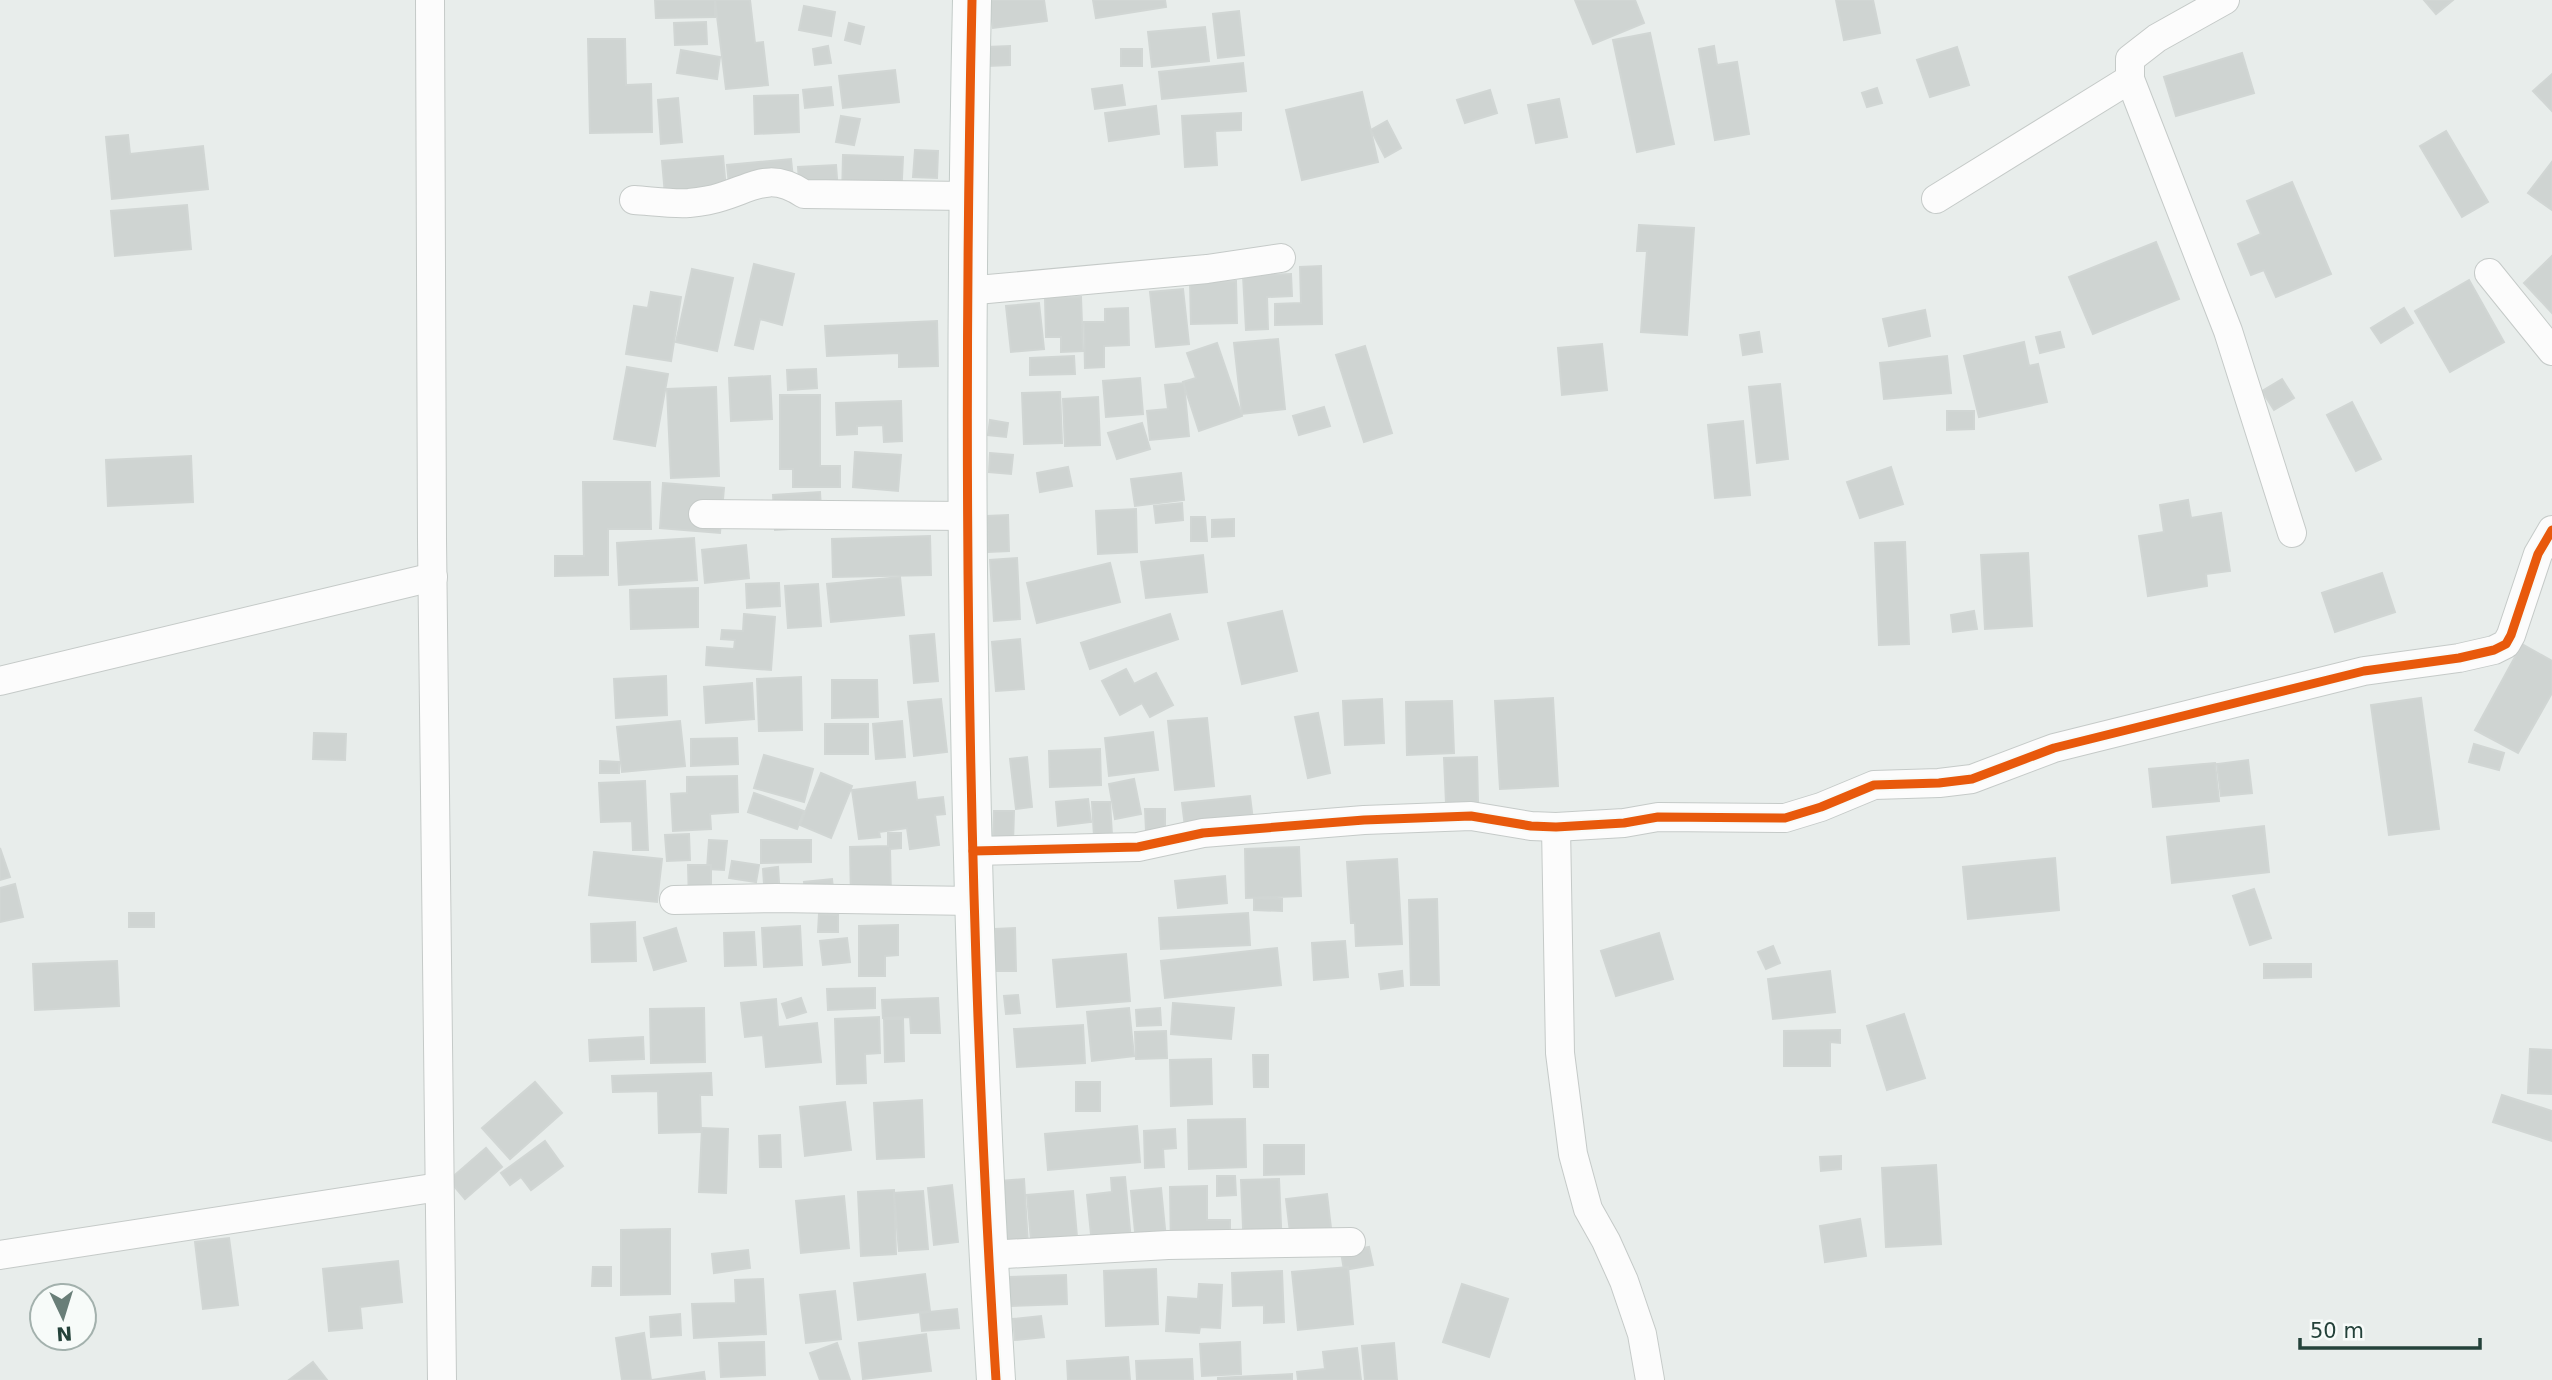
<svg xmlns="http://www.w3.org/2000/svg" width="2552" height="1380" font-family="'DejaVu Sans',sans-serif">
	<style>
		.building { fill: #cfd4d2; stroke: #d1d6d4; stroke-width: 2 }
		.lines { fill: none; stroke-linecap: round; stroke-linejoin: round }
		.street-casing { stroke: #c5cac8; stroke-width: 30 }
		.secondary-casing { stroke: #c3cbc8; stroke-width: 40 }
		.street { stroke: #fcfcfc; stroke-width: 28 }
		.secondary { stroke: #fcfcfc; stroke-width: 38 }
		.cycleway-casing { stroke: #f7fbf9; stroke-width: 13 }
		.cycleway { stroke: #e8590c; stroke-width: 9 }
	</style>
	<rect width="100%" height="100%" fill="#e8edeb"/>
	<g class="building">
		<path d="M655,0H715V17L656,18Z"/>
		<path d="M715,0H750L755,43L763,42L768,85L726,89Z"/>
		<path d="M989,0H1044L1047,21L993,28Z"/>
		<path d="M1093,0H1165L1166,7L1096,18Z"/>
		<path d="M1575,0H1635L1644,23L1593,44Z"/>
		<path d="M1836,0H1873L1880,33L1844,40Z"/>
		<path d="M2424,0H2453L2436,14Z"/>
		<path d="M804,6L835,12L831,36L799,30Z"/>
		<path d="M1239,11L1244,55L1218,58L1213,14Z"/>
		<path d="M706,22L707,44L675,45L674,23Z"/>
		<path d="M849,23L864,27L860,44L845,40Z"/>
		<path d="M1205,27L1209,61L1152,67L1148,32Z"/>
		<path d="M1650,33L1674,144L1637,152L1613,40Z"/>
		<path d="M588,39H625L626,85L651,84L652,132L590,133Z"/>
		<path d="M828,46L831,63L815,65L813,49Z"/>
		<path d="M1010,46V65L988,66L987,47Z"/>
		<path d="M1714,46L1717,65L1737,62L1749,134L1715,140L1699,49Z"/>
		<path d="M1957,47L1969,85L1930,97L1917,60Z"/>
		<rect x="1121" y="49" width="21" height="17"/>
		<path d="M681,50L720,57L717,79L677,73Z"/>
		<path d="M2242,53L2254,93L2176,116L2164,77Z"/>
		<path d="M1243,63L1246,91L1162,99L1159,72Z"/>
		<path d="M895,70L899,102L843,108L839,76Z"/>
		<path d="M2552,74V111L2533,91Z"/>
		<path d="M1122,85L1125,105L1095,109L1092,89Z"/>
		<path d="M831,87L833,105L805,108L803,90Z"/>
		<path d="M1877,88L1882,103L1867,107L1862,93Z"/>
		<path d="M1490,90L1497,113L1465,123L1457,100Z"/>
		<path d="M1362,92L1378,162L1302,180L1286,110Z"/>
		<path d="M798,95L799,132L755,134L754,96Z"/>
		<path d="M678,98L682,142L661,144L658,100Z"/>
		<path d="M1559,99L1567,137L1536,143L1528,105Z"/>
		<path d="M1156,106L1159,134L1109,141L1105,113Z"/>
		<path d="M1241,113V130L1215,131L1217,165L1185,167L1182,116Z"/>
		<path d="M841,116L860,119L854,145L836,142Z"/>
		<path d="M1387,121L1401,148L1385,157L1371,130Z"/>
		<path d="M2446,131L2488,202L2462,217L2420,146Z"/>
		<path d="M128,135L130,154L203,146L208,189L112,199L106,137Z"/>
		<path d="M915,150L938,151L937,178L913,177Z"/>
		<path d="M843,155L903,157L901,199L842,197Z"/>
		<path d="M723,156L727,200L666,206L662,161Z"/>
		<path d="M791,159L794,188L730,194L727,165Z"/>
		<path d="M2552,162V210L2528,193Z"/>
		<path d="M836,165L838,191L800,193L798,167Z"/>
		<path d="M2292,182L2331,274L2276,297L2264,270L2251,275L2238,244L2261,234L2247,201Z"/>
		<path d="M187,205L191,249L115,256L111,211Z"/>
		<path d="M1639,225L1694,228L1687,335L1641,332L1647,251H1637Z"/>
		<path d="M2156,242L2179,299L2093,334L2069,277Z"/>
		<path d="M2552,256V313L2524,283Z"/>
		<path d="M754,264L794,274L782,325L760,319L753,349L735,345Z"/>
		<path d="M1321,266L1322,324L1275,325V304L1301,303L1300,267Z"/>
		<path d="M692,269L733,278L717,351L676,342Z"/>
		<path d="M1291,274L1292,296L1267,297L1268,329L1246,330L1243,276Z"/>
		<path d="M2469,280L2504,342L2450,372L2415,311Z"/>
		<path d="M1236,281L1237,323L1191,324L1190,283Z"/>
		<path d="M1183,289L1189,344L1156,347L1150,292Z"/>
		<path d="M651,292L681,297L671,361L626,354L634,306L648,308Z"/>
		<path d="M1081,297L1083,351L1061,352V337H1046L1045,298Z"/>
		<path d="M1039,303L1044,349L1011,352L1006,306Z"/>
		<path d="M1128,308L1129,345L1104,346V367L1085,368L1084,322H1105V309Z"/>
		<path d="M2404,308L2413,323L2381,343L2371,328Z"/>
		<path d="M1925,310L1930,336L1889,346L1883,319Z"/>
		<path d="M937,321L938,366L899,367V353L827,356L825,326Z"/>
		<path d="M1759,332L1762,352L1743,355L1740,335Z"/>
		<path d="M2060,332L2064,347L2040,353L2036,337Z"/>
		<path d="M1278,339L1285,409L1242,414L1234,343Z"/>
		<path d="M2024,342L2029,366L2038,364L2047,402L1979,417L1964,356Z"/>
		<path d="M1217,343L1242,416L1199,431L1183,382L1196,378L1187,353Z"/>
		<path d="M1602,344L1607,390L1562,395L1558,348Z"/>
		<path d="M1365,346L1392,433L1364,442L1336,355Z"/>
		<path d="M1074,356L1075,374L1030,375V358Z"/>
		<path d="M1947,356L1951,393L1884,399L1880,363Z"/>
		<path d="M627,367L668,374L655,446L614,439Z"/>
		<path d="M816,369L817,388L788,390L787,370Z"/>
		<path d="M770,376L772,419L731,421L729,378Z"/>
		<path d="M1140,378L1143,414L1106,417L1103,381Z"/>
		<path d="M2282,379L2294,398L2274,410L2262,391Z"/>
		<path d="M1184,383L1189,436L1150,440L1147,411L1168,409L1165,385Z"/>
		<path d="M1780,384L1788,459L1757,463L1749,387Z"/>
		<path d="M716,387L719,476L671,478L667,389Z"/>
		<path d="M1060,392L1062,443L1024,444L1022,393Z"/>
		<path d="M780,395H820V466H840V487H793V469H780Z"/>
		<path d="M1098,397L1100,445L1065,446L1063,399Z"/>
		<path d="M901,401L902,441L884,442L883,425L857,426V434L837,435L836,403Z"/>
		<path d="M2352,402L2381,459L2356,471L2327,415Z"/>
		<path d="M1324,407L1330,426L1299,435L1293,416Z"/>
		<path d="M1947,411H1974V429L1947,430Z"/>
		<path d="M990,420L1008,423L1006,437L988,435Z"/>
		<path d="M1743,421L1750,495L1715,498L1708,425Z"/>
		<path d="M1142,423L1150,449L1117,459L1108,433Z"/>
		<path d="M855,452L901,455L898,491L853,487Z"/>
		<path d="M990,453L1013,455L1011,474L989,472Z"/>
		<path d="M191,456L193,502L108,506L106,460Z"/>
		<path d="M1068,467L1072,486L1040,492L1037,473Z"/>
		<path d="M1891,467L1903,504L1860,518L1847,482Z"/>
		<path d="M1181,473L1184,500L1135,506L1131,479Z"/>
		<path d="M583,482H650L651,529H608V575L555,576V556H584Z"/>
		<path d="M663,483L724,488L720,533L660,528Z"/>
		<path d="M820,492L822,527L775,530L773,495Z"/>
		<path d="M2188,500L2191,518L2221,513L2230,571L2206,574L2207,586L2148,596L2139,536L2164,532L2160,505Z"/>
		<path d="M1182,503L1183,520L1156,523L1154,506Z"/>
		<path d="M1136,509L1137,552L1098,554L1096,511Z"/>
		<path d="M1008,515L1009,551L988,552L987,516Z"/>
		<path d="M1191,517H1205L1207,541H1191Z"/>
		<path d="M1234,519V536L1212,537V520Z"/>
		<path d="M930,536L931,575L833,577L832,539Z"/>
		<path d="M694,538L697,580L619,585L617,543Z"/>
		<path d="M1905,542L1909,644L1879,645L1875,543Z"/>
		<path d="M746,545L749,578L705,583L702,550Z"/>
		<path d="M2028,553L2032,626L1985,629L1981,555Z"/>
		<path d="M1203,555L1207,592L1146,598L1141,562Z"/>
		<path d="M1017,558L1020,619L994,621L990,560Z"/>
		<path d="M1110,563L1120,602L1037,623L1027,583Z"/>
		<path d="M2382,573L2395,612L2335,632L2322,593Z"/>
		<path d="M900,577L904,615L831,622L827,584Z"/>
		<path d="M779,583L780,606L747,608L746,584Z"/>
		<path d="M818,584L821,626L788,628L785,586Z"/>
		<path d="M698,588V627L631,629L630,590Z"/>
		<path d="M1282,611L1297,671L1242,684L1228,623Z"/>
		<path d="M1974,611L1977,629L1953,632L1951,615Z"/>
		<path d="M744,614L775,617L771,670L706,665L707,647L734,649L735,640L721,639L722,630L743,631Z"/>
		<path d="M1170,614L1178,639L1090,669L1081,643Z"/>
		<path d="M934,634L938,681L914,683L910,636Z"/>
		<path d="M1020,639L1024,689L996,691L992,642Z"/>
		<path d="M2522,644L2552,661V693L2518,753L2475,730Z"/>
		<path d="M1126,669L1134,684L1156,673L1173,705L1150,717L1142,703L1120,715L1102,681Z"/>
		<path d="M666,676L667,715L616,718L614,679Z"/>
		<path d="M801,677L802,730L759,731L757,679Z"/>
		<path d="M832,680H877L878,717L832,718Z"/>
		<path d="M752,683L754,719L706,723L704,687Z"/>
		<path d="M1553,698L1558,786L1500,789L1495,701Z"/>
		<path d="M2421,698L2439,829L2389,835L2371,705Z"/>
		<path d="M941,699L947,752L914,756L908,702Z"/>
		<path d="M1382,699L1384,743L1345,745L1343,701Z"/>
		<path d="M1452,701L1454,753L1407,755L1406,702Z"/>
		<path d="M1318,713L1330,773L1308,778L1295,717Z"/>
		<path d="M1207,718L1214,786L1175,790L1168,721Z"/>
		<path d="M680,721L685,766L622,772L617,727Z"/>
		<path d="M902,721L905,757L876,759L873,724Z"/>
		<rect x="825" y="724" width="43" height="30"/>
		<path d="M1153,732L1158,770L1109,776L1105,738Z"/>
		<path d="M314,733L346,734L345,760L313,759Z"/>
		<path d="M737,738L738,764L691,766V739Z"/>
		<path d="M2474,744L2504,753L2499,770L2469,762Z"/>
		<path d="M1100,749L1101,785L1050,787L1049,751Z"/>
		<path d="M764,755L813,769L804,802L754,788Z"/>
		<path d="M1027,757L1032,807L1016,809L1010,759Z"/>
		<path d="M1477,757L1478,802L1446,803L1444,758Z"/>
		<path d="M2248,760L2252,793L2221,796L2217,764Z"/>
		<path d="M600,761L619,762V773H600Z"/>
		<path d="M2215,763L2219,801L2153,807L2149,769Z"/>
		<path d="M821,773L852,786L831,838L800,825Z"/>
		<path d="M737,776L738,812L710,814L711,829L673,831L671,794L687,793V777Z"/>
		<path d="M1134,779L1141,814L1115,819L1109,784Z"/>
		<path d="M645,781L648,850H633L632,821L601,822L599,783Z"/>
		<path d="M915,782L917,800L943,797L945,814L935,815L939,845L910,849L907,828L879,832L880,837L859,839L852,790Z"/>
		<path d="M754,793L804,811L797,829L748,812Z"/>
		<path d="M1250,796L1253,820L1185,827L1182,803Z"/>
		<path d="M1088,799L1091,822L1058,826L1056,802Z"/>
		<path d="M1092,802H1110L1112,835L1094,836Z"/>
		<path d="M1145,809H1165V831H1146Z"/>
		<path d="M994,811H1014L1013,843H993Z"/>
		<path d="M2264,826L2269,872L2172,883L2167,837Z"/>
		<path d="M888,833H901V848L890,849L891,897L851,899L850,847L888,846Z"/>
		<path d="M689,834L690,860L667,861L665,835Z"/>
		<path d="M709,840L727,841L724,870L707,869Z"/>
		<path d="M761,840H811V862L761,863Z"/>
		<path d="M1299,847L1301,896L1246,898L1245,849Z"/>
		<path d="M0,848L10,877L0,880Z"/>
		<path d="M594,852L662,859L657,902L589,895Z"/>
		<path d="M2055,858L2059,910L1968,919L1963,867Z"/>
		<path d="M1397,859L1402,944L1356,946L1355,923H1351L1347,862Z"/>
		<path d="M732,861L759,865L756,882L729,878Z"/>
		<path d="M688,865H711V902H689Z"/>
		<path d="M778,867L780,897L765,899L763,869Z"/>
		<path d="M1225,876L1227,903L1178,908L1175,881Z"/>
		<path d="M832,879L834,897L806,900L804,882Z"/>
		<path d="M15,884L23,917L0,922V888Z"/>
		<path d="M2254,889L2271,938L2250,945L2233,896Z"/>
		<path d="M1254,898L1282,899V911L1254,910Z"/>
		<path d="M1437,899L1439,985H1411L1409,900Z"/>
		<rect x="129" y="913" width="25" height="14"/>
		<path d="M1248,913L1250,945L1161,949L1159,918Z"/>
		<path d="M819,914L838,915V932H818Z"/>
		<path d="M635,922L636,961L592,962L591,924Z"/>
		<path d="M898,925V955L885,956V976H859V926Z"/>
		<path d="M800,926L802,965L764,967L762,928Z"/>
		<path d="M676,928L686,961L654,970L644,938Z"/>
		<path d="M1015,928L1016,971H996L995,929Z"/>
		<path d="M754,932L756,965L725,966L724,933Z"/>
		<path d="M1659,933L1673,979L1616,996L1601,951Z"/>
		<path d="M847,938L850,962L823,965L820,941Z"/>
		<path d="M1345,941L1348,977L1314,980L1312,943Z"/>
		<path d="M1773,946L1780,963L1766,969L1758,952Z"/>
		<path d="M1277,948L1281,985L1165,998L1161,961Z"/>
		<path d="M1126,954L1130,1001L1057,1007L1053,960Z"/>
		<path d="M117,961L119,1006L35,1010L33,964Z"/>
		<path d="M2264,964H2311V977L2264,978Z"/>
		<path d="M1402,971L1403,986L1381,989L1379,974Z"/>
		<path d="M1830,971L1835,1012L1773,1019L1768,979Z"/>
		<path d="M875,988V1008L828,1010L827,989Z"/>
		<path d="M1018,995L1020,1013L1006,1014L1004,996Z"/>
		<path d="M801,998L806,1012L787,1018L782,1004Z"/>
		<path d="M938,998L940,1033H911L910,1017L883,1018L882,1000Z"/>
		<path d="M776,999L778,1027L817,1023L821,1062L766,1067L763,1035L745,1037L741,1003Z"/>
		<path d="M1173,1003L1234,1008L1231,1039L1171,1034Z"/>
		<path d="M704,1008L705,1062L651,1063L650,1009Z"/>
		<path d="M1129,1008L1134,1056L1092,1061L1087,1012Z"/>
		<path d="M1160,1008L1161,1025L1137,1026L1136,1010Z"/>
		<path d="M1904,1014L1925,1078L1887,1090L1867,1026Z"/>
		<path d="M879,1017L880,1053L865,1054L866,1083L837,1084L835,1019Z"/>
		<path d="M884,1019H903L904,1061L885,1062Z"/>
		<path d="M1083,1025L1085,1063L1017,1067L1014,1029Z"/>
		<path d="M1840,1030V1043L1830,1042V1066H1784V1031Z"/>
		<path d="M1166,1031L1167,1058L1136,1059L1135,1032Z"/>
		<path d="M643,1037L644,1059L590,1061L589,1040Z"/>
		<path d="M2530,1049L2552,1050V1094L2528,1093Z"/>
		<path d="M1253,1055H1268V1087H1254Z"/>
		<path d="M1211,1059L1212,1104L1171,1106L1170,1060Z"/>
		<path d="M711,1073L712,1095H700L701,1132L659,1133L658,1091L613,1092L612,1076Z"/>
		<path d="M535,1082L562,1113L510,1159L482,1128Z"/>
		<rect x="1076" y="1082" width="24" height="29"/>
		<path d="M2502,1095L2552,1111V1141L2493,1122Z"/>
		<path d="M922,1100L924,1157L877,1159L874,1103Z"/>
		<path d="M845,1102L851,1150L805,1156L800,1107Z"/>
		<path d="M1245,1119L1246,1167L1189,1169L1188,1120Z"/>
		<path d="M1137,1126L1140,1162L1048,1170L1045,1134Z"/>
		<path d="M702,1128L728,1129L726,1193L699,1192Z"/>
		<path d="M1175,1129L1176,1148L1163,1149L1164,1167L1145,1168L1144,1131Z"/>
		<path d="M780,1135L781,1167H760L759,1136Z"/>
		<path d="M545,1141L563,1166L531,1190L521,1177L510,1185L501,1173Z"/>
		<path d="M1264,1145H1304V1174L1264,1175Z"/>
		<path d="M486,1148L502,1167L465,1199L449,1180Z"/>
		<path d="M1841,1156V1169L1821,1171L1820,1157Z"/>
		<path d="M1936,1165L1941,1244L1886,1247L1882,1168Z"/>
		<path d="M1217,1176H1235L1236,1195L1217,1196Z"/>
		<path d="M1125,1177L1132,1251L1093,1254L1087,1195L1112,1192L1111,1178Z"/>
		<path d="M1024,1179L1029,1261L1006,1263L1000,1181Z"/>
		<path d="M1279,1179L1282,1249L1244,1251L1241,1180Z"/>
		<path d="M952,1185L958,1242L934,1245L928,1188Z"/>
		<path d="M1207,1186V1220H1230V1247L1171,1249L1170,1187Z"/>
		<path d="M1161,1188L1167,1249L1137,1252L1131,1191Z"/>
		<path d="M894,1190L896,1254L861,1256L858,1192Z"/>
		<path d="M923,1191L928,1249L899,1251L894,1193Z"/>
		<path d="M1073,1191L1078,1248L1032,1252L1027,1195Z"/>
		<path d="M1327,1194L1333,1245L1292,1249L1286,1199Z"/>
		<path d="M844,1196L849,1248L801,1253L796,1201Z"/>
		<path d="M1860,1219L1866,1256L1825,1262L1820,1226Z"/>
		<path d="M670,1229V1294L621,1295V1230Z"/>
		<path d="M229,1238L238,1305L203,1309L195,1242Z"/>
		<path d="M1369,1247L1373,1265L1344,1270L1341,1252Z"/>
		<path d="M748,1250L750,1268L714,1273L712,1254Z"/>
		<path d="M398,1261L402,1302L360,1307L362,1328L329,1331L323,1269Z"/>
		<path d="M593,1267H611V1286H592Z"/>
		<path d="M1348,1267L1353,1324L1298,1330L1292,1272Z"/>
		<path d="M1156,1269L1158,1324L1106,1326L1104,1271Z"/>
		<path d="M1282,1271L1284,1322L1264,1323V1305L1233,1306L1232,1273Z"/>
		<path d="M925,1274L930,1311L858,1320L854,1283Z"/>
		<path d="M1066,1275L1067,1304L1010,1306L1009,1277Z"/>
		<path d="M763,1279L766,1334L694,1338L692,1304L736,1303L735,1280Z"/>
		<path d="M1199,1284L1222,1285L1220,1328L1200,1327L1199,1333L1166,1331L1168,1297L1198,1299Z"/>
		<path d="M1462,1284L1508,1299L1489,1357L1443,1342Z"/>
		<path d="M835,1291L841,1339L806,1343L800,1295Z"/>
		<path d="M957,1309L959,1328L922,1331L920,1313Z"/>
		<path d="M680,1314L681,1335L651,1337L650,1317Z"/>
		<path d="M1041,1316L1044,1337L1015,1340L1013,1319Z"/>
		<path d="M644,1333L651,1380H622L616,1338Z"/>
		<path d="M926,1334L931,1371L863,1379L859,1343Z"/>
		<path d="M764,1342L765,1375L721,1377L719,1343Z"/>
		<path d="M1240,1342L1241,1374L1202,1376L1200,1344Z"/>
		<path d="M837,1343L850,1380H820L810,1353Z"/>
		<path d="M1394,1343L1397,1380H1365L1362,1346Z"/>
		<path d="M1357,1348L1361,1380H1298L1297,1372L1325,1369L1323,1352Z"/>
		<path d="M1128,1357L1130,1380H1068L1067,1361Z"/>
		<path d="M1192,1359L1193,1380H1137L1136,1361Z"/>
		<path d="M313,1362L327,1380H289Z"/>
		<path d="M704,1372L705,1380H652Z"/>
		<path d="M1292,1374V1380H1218V1378Z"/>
	</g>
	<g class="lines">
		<g class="street-casing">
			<g id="street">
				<path d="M430,0L432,540L442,1380"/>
				<path d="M2225,0L2157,38L2130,59V79L2228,331L2292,533"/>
				<path d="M1936,199L2130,79"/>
				<path d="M634,200C651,201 671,204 689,203C699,202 712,200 721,197C756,186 770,172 804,194L968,196"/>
				<path d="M2489,273L2552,351"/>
				<path d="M966,291L1207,269L1281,258"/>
				<path d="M703,514L969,516"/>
				<path d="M0,681L433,577"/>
				<path d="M1556,827L1560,1053L1573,1154L1588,1209L1606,1241L1624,1281L1642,1334L1650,1380"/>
				<path d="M973,851L1138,847L1203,833L1364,820L1471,816L1531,826L1556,827L1624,823L1658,817L1785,818L1821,807L1874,785L1939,783L1972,779L2054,748L2364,671L2459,658L2494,650L2506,644L2511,635L2538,554L2552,530"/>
				<path d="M674,900L776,898L974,901"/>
				<path d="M0,1255L439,1187"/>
				<path d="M988,1255L1168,1245L1351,1242"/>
			</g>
		</g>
		<g class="secondary-casing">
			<path id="secondary" d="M972,0C962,460 967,921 996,1380"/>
		</g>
		<use href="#street" class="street"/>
		<use href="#secondary" class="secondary"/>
		<g class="cycleway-casing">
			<g id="cycleway">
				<path d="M972,0C962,460 967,921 996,1380"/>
				<path d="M973,851L1138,847L1203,833L1364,820L1471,816L1531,826L1556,827L1624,823L1658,817L1785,818L1821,807L1874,785L1939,783L1972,779L2054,748L2364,671L2459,658L2494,650L2506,644L2511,635L2538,554L2552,530"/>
			</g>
		</g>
		<use href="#cycleway" class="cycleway"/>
	</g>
	<g transform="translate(63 1317) rotate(176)"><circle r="33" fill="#f7fbf9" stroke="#a3b1ad" stroke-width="2"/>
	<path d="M0-5L12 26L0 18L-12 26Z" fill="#697e78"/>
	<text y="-10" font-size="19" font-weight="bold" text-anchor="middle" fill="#24423a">N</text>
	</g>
	<path d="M2300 1338v10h180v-10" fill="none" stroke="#24423a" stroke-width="3.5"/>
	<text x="2310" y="1338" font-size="21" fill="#24423a" stroke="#f7fbf9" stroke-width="5" paint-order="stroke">50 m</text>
</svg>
